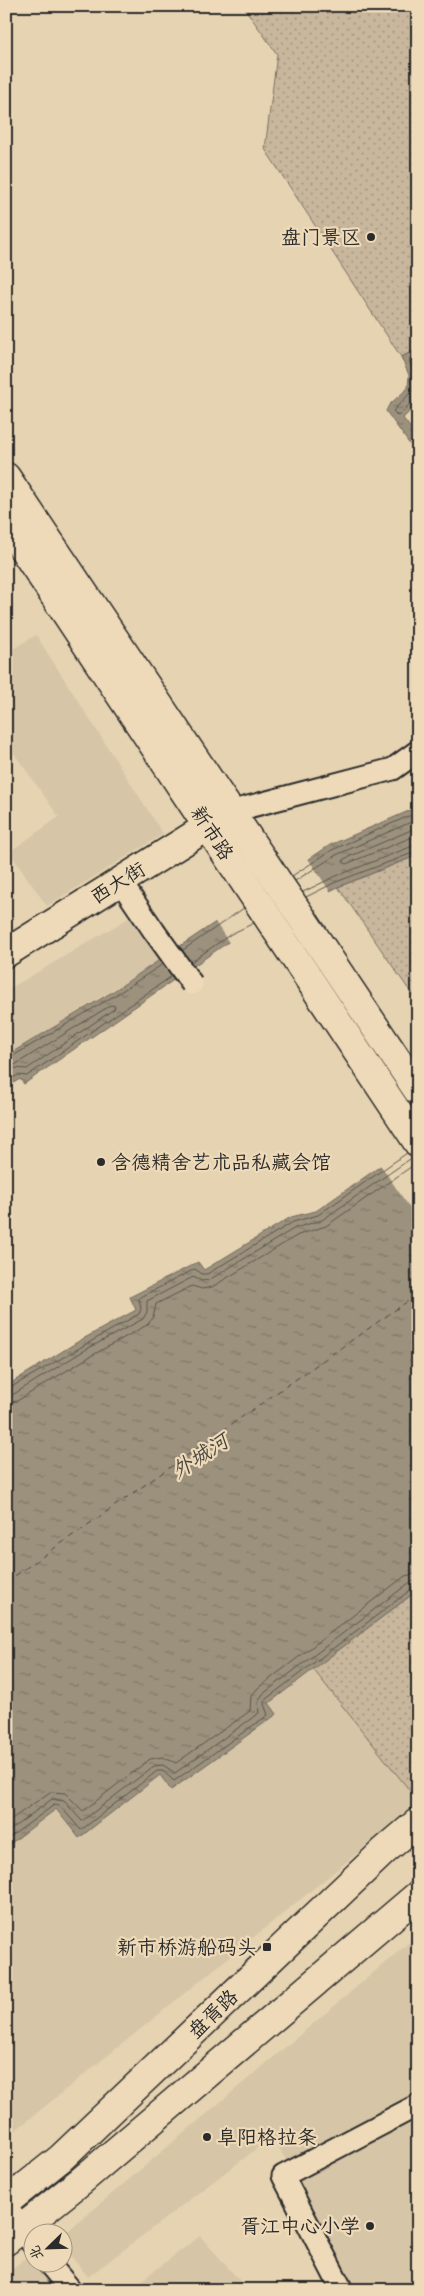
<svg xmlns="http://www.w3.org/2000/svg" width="424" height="2296" font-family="Caveat,'LXGW WenKai TC',sans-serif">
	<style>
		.built { fill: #d6c5a7 }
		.park { fill: url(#park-dots); stroke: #7a7164 }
		.water { fill: url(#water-ripples); stroke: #6f685c }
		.pier { fill: #e6d3b2 }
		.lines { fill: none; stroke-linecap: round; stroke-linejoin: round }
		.shore { stroke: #58544c; stroke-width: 1 }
		.ferry { stroke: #474440; stroke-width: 1; stroke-dasharray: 6 5; stroke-linecap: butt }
		.street-casing { stroke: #2b2b2b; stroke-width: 25 }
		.secondary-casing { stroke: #2b2b2b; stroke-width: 31 }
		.street { stroke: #eedab8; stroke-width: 21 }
		.secondary { stroke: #eedab8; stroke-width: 28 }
		.street-bridge-casing { stroke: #2b2b2b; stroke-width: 25; stroke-linecap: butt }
		.street-bridge { stroke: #eedab8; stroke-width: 21 }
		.poi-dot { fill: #2b2b2b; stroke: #eedab8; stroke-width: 2 }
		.labels { text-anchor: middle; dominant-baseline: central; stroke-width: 4.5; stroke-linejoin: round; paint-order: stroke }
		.poi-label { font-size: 20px; fill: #2b2b2b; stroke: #eedab8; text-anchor: end }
		.street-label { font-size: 20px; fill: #2b2b2b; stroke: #eedab8 }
		.water-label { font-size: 21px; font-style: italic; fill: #474440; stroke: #eedab8 }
	</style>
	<defs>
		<pattern id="park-dots" width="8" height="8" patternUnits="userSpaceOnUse" patternTransform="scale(1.25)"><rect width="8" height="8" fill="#c8b79c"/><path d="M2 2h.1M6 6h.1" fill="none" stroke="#a3957f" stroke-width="1.8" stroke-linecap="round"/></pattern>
		<pattern id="water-ripples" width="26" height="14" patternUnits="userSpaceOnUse" patternTransform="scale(1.25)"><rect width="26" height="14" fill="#9c917d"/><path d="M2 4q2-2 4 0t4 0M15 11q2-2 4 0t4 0" fill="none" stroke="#7f7767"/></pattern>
	</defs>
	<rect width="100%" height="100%" fill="#e6d3b2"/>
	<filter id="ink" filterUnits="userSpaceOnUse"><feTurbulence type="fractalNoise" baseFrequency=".02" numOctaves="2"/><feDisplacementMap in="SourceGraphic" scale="10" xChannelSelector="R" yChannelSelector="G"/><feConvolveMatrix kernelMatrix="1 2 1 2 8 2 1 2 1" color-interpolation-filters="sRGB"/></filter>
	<g filter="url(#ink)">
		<g class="built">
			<path d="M36,635L163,834L47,906L9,852L59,817L6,742V653Z"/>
			<path d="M132,916L164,958L6,1056V991Z"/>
			<path d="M313,1669L418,1801V1804L6,2138V1847L56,1809L79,1838L160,1775L170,1789L277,1714L268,1703Z"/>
			<path d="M418,1935V2290H352L354,2288L273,2136L88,2277L63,2246L62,2236Z"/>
			<path d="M200,2236L248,2290H129Z"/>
			<path d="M28,2256L32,2264H35L55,2290H6V2274Z"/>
		</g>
		<g class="park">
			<path d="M243,6H418V349L401,357L265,149L277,54Z"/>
			<path d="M418,855V1003L338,887Z"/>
			<path d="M418,1590V1801L313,1669Z"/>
		</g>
		<g class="water">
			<path d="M418,349C418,374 424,401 403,418L418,438V456L386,411L389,405L408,388L409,375L401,357Z"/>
			<path d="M418,807V855L338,887L234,938L24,1084L20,1079L6,1087V1056L112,992L330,845Z"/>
			<path d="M418,1140V1590L269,1703L277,1714L171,1790L160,1775L79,1838L56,1809L6,1847V1386L79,1341L136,1310L130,1297L198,1262L204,1270L291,1217L316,1211Z"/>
		</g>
		<g class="pier">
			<path d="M307,857L331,893L230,944L213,919Z"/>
			<path d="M418,1138V1220L379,1163Z"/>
		</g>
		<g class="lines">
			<g class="shore">
				<path d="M418,354L409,360L414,374L413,390L393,411L398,416L412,402L418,400"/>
				<path d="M418,827L344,859L343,862L346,864L410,838L418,837"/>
				<path d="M292,876L332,850L418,812"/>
				<path d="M295,881L336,855L418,819"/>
				<path d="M303,892L334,877L418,844"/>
				<path d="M306,897L336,882L418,851"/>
				<path d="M183,950L244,908"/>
				<path d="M191,962L231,934L254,923"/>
				<path d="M6,1060L114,996L163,964"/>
				<path d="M6,1066H13L111,1005L115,1006L114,1009L27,1069L14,1068L6,1074"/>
				<path d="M6,1082L18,1075L27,1076L172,976"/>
				<path d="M6,1390L139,1314L141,1309L139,1298L195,1269L202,1274H207L293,1222L318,1215L407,1153"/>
				<path d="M6,1396L14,1394L85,1350L143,1319L147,1312V1301L193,1277L202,1281L209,1280L295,1228L322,1220L413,1157"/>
				<path d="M6,1403L17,1401L89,1357L147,1325L153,1318L156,1304L192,1286L202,1289L212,1287L298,1235L326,1226L418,1162"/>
				<path d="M6,1823L50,1792L65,1793L83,1811L150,1759L162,1757L176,1763L250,1711L251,1696L258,1688L405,1576L418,1573"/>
				<path d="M6,1833L52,1799L64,1801L82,1821L154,1766L163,1765L175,1773L259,1713L258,1702L263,1694L409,1583L418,1580"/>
				<path d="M6,1840L54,1805L60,1806L81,1830L157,1771H163L174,1781L268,1715L264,1704L266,1699L413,1588L418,1586"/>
			</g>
			<path class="ferry" d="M6,1582L418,1294"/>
			<g class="street-casing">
				<g id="street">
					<path d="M229,812L393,769L418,751"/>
					<path d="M120,881L154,931"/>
					<path d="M6,2206L32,2243"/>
					<path d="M49,2264L71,2290"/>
					<path d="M342,2290L283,2176L418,2105"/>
				</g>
			</g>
			<g class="secondary-casing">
				<g id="secondary">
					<path d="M6,477L418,1091"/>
					<path d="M6,523L418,1143"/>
					<path d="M6,953L223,817"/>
					<path d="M6,2202L61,2158L384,1851L418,1822"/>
					<path d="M6,2241L81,2181L418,1895"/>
				</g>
			</g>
			<use href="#street" class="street"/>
			<use href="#secondary" class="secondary"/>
			<g class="street-bridge-casing">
				<path id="street-bridge" d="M154,931L192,984"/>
			</g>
			<use href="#street-bridge" class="street-bridge"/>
		</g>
	</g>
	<g class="poi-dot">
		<circle cx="371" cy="237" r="5"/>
		<circle cx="101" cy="1162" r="5"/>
		<rect x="262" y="1942" width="10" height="10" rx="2.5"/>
		<circle cx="207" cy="2137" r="5"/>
		<circle cx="370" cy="2226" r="5"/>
	</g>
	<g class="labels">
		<g class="poi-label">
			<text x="361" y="237">盘门景区</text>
			<text x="111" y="1162" text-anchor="start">含德精舍艺术品私藏会馆</text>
			<text x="257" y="1947">新市桥游船码头</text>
			<text x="217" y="2137" text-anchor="start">阜阳格拉条</text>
			<text x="360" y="2226">胥江中心小学</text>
		</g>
		<g class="street-label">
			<text transform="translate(212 833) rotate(57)">新市路</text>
			<text transform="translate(118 883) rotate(-32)">西大街</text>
			<text transform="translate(213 2014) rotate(-44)">盘胥路</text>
		</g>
		<g class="water-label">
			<text transform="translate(200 1456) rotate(-33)">外城河</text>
		</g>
	</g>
	<rect width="424" height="2296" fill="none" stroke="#eedab8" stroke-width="25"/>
	<rect x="12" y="12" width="399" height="2271" fill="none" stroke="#2b2b2b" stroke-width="2" filter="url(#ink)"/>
	<g transform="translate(48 2248) rotate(247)"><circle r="24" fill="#eedab8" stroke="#a09480"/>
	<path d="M0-4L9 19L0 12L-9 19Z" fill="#2b2b2b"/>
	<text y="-8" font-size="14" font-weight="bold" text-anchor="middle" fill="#2b2b2b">北</text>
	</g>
</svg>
